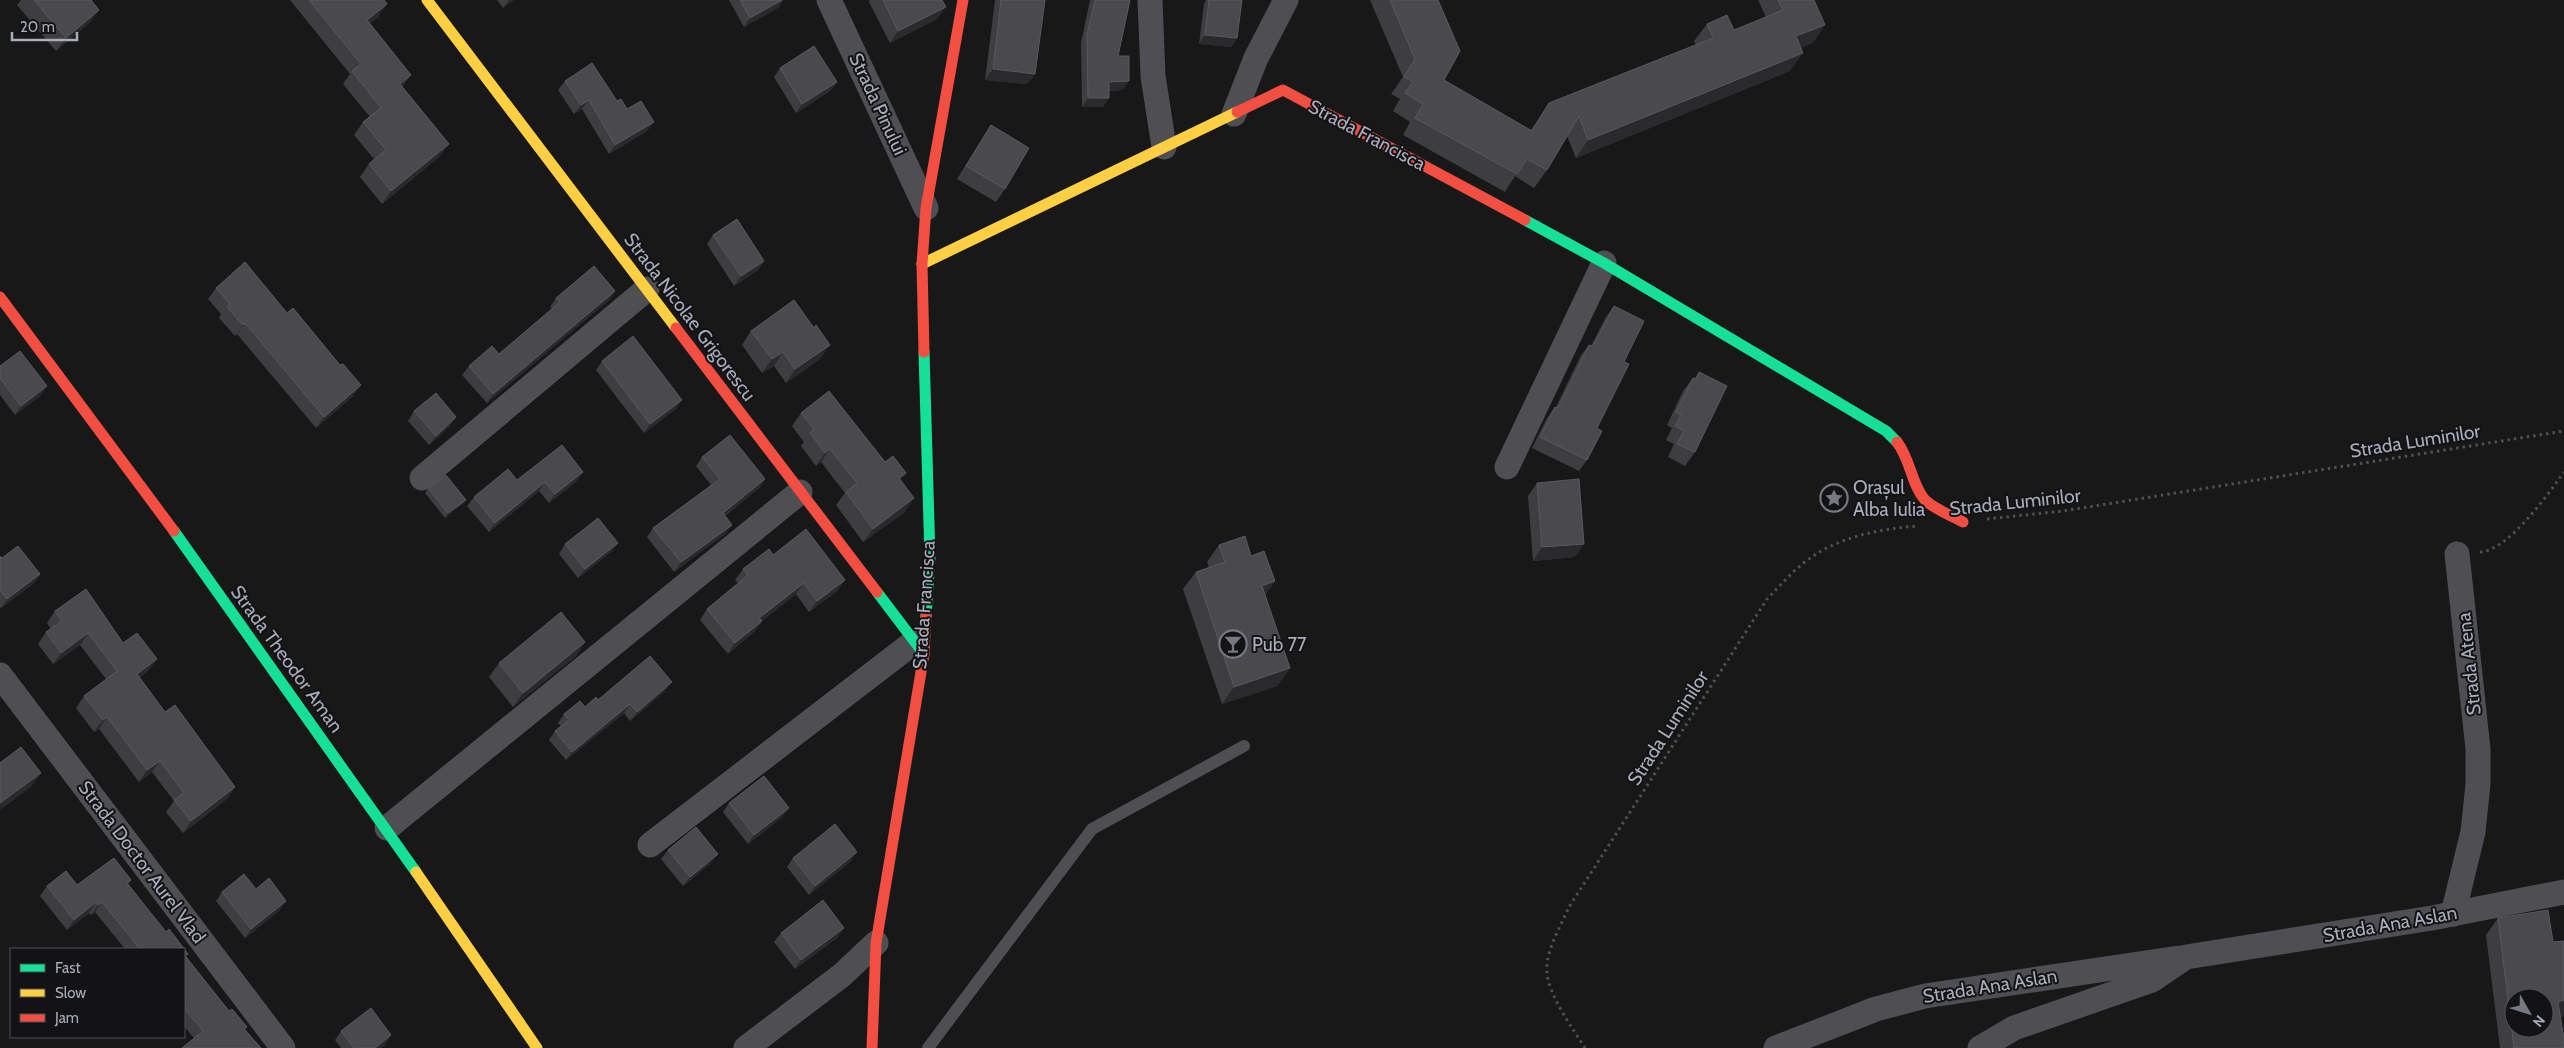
<svg xmlns="http://www.w3.org/2000/svg" width="2564" height="1048" font-family="Cabin,sans-serif">
	<style>
		.lines { fill: none; stroke-linecap: round; stroke-linejoin: round }
		.path { stroke: #4f4f54; stroke-width: 3; stroke-dasharray: 2.5 4; stroke-linecap: butt }
		.lane { stroke: #4e4e53; stroke-width: 12 }
		.street { stroke: #4e4e53; stroke-width: 25 }
		.fast { stroke: #16e098; stroke-width: 11 }
		.slow { stroke: #ffcf43; stroke-width: 11 }
		.jam { stroke: #f24e42; stroke-width: 11 }
		.wall { fill: #3e3e41 }
		.shaded-wall { fill: #2a2a2c }
		.building { fill: #4a4a4e; stroke: #58595f; fill-rule: evenodd }
		.labels { text-anchor: middle; dominant-baseline: central; stroke-width: 4; stroke-linejoin: round; paint-order: stroke }
		.street-label { font-size: 19px; fill: #a9acba; stroke: #131215 }
		.poi-label { font-size: 19px; fill: #a9acba; stroke: #131215; text-anchor: start }
	</style>
	<rect width="100%" height="100%" fill="#181819"/>
	<g class="lines">
		<g class="path">
			<path d="M1987,519L2063,511L2564,431"/>
			<path d="M2480,552C2508,551 2549,493 2564,472"/>
			<path d="M1585,1048C1573,1029 1549,996 1547,973C1545,951 1561,926 1569,907L1767,599C1778,588 1788,576 1800,566C1832,538 1877,529 1918,526"/>
		</g>
		<path class="lane" d="M928,1048L1092,829L1244,746"/>
		<g class="street">
			<path d="M829,0L926,208"/>
			<path d="M1150,0L1153,76L1164,147"/>
			<path d="M1234,114L1256,58L1286,0"/>
			<path d="M1507,467L1604,263"/>
			<path d="M422,478L647,289"/>
			<path d="M0,675L283,1048"/>
			<path d="M387,828L800,492"/>
			<path d="M650,845L914,642"/>
			<path d="M2453,914L2473,832L2478,784V749L2457,554"/>
			<path d="M746,1048L842,975L876,943"/>
			<path d="M1776,1048L1876,1009L1925,996L2179,958"/>
			<path d="M1980,1048L2014,1028L2152,980L2186,957L2432,918L2564,892"/>
		</g>
		<g class="fast">
			<path d="M1525,220L1604,263L1886,431L1897,442"/>
			<path d="M924,352L930,558L926,616"/>
			<path d="M174,531L416,872"/>
			<path d="M877,592L924,654"/>
		</g>
		<g class="slow">
			<path d="M427,0L676,328"/>
			<path d="M922,264L1237,112"/>
			<path d="M416,872L537,1048"/>
		</g>
		<g class="jam">
			<path d="M1237,112L1283,90L1525,220"/>
			<path d="M0,297L174,531"/>
			<path d="M676,328L877,592"/>
			<path d="M924,352L922,264L926,208L963,0"/>
			<path d="M1897,442C1911,460 1911,484 1925,500C1934,509 1952,516 1963,522"/>
			<path d="M872,1048L876,943L924,654L926,616"/>
		</g>
	</g>
	<g class="wall">
		<path d="M21,0H91L99,10L89,23L56,51L17,5Z"/>
		<path d="M290,0H384L378,17L369,24L440,156L382,204L360,177L369,164L374,159L354,135L363,122L370,117L343,84L350,74Z"/>
		<path d="M497,0H514L503,8Z"/>
		<path d="M729,0H783L778,8L744,27Z"/>
		<path d="M870,0H942L937,19L890,43L869,2Z"/>
		<path d="M995,0H1045L1035,74L1027,84L985,80Z"/>
		<path d="M1090,0H1130L1118,56L1123,90L1109,91L1103,107H1082L1081,43Z"/>
		<path d="M1206,0H1242L1237,38L1231,47L1199,44L1204,4Z"/>
		<path d="M1370,0H1438L1444,80L1531,130L1549,103L1696,45L1694,41L1707,24L1734,30L1766,17L1758,0H1814L1813,43L1800,48L1790,71L1576,158L1567,136L1547,170L1534,188L1515,176L1505,192L1403,135L1410,122L1393,111L1400,99L1391,94L1403,77Z"/>
		<path d="M780,68L837,82L830,91L796,113L774,77Z"/>
		<path d="M565,81L617,101L627,109L647,131L609,154L582,109L574,114L558,90Z"/>
		<path d="M991,125L1005,189L996,202L957,179L982,139Z"/>
		<path d="M713,235L764,261L758,270L734,286L707,244Z"/>
		<path d="M216,288L353,396L316,428L237,334L235,336L219,318L221,314L208,299Z"/>
		<path d="M615,291L609,300L487,403L462,375L469,366L499,354L552,309L550,307L556,298Z"/>
		<path d="M1614,306L1624,362L1597,428L1587,460L1579,471L1532,448L1547,418L1555,407H1556L1581,355L1589,345L1591,346L1606,317Z"/>
		<path d="M751,331L820,359L786,383L774,366L762,373L742,345Z"/>
		<path d="M602,361L676,409L644,433L596,370Z"/>
		<path d="M0,366L40,396L15,415L0,395Z"/>
		<path d="M1699,372L1695,452L1685,466L1668,457L1674,444L1666,440L1672,428L1667,425L1683,391L1693,378H1695Z"/>
		<path d="M414,411L450,426L429,445L408,421Z"/>
		<path d="M801,413L885,462L901,480L905,512L863,542L836,505L845,493L821,462L816,466L801,446L804,442L792,426Z"/>
		<path d="M702,457L765,479L759,488L725,516L732,525L725,534L674,572L647,537L653,528L711,485L696,466Z"/>
		<path d="M517,480L577,481L549,503L539,491L489,532L467,506L474,497Z"/>
		<path d="M1537,483L1575,557L1533,561L1528,496Z"/>
		<path d="M428,488L466,500L462,504L445,518L425,493Z"/>
		<path d="M618,543L611,552L578,578L559,554L565,544Z"/>
		<path d="M1219,545L1251,556L1275,581L1265,595L1290,668L1277,686L1222,704L1183,589L1196,572L1209,567L1207,562Z"/>
		<path d="M773,555L845,580L837,591L809,612L796,594L762,621L754,632L728,654L700,620L707,609L738,583L735,580L743,569Z"/>
		<path d="M0,556L2,558L40,574L33,584L1,608L0,607Z"/>
		<path d="M55,611L157,659L148,671L139,678L165,712L235,787L227,799L183,833L166,812L174,801L152,772L139,782L99,729L94,732L76,708L84,696L106,679L80,645L53,664L38,644L46,632L51,629L47,623Z"/>
		<path d="M585,642L576,656L513,707L489,677L499,663Z"/>
		<path d="M665,691L630,721L624,713L566,760L549,740L555,731L561,726L558,723L564,714L585,707L598,700Z"/>
		<path d="M729,803L789,808L782,817L748,844L723,812Z"/>
		<path d="M668,850L711,863L683,886L661,859Z"/>
		<path d="M114,858L131,880L128,884L166,932L169,929L188,954L186,956L229,1011L232,1009L247,1027L245,1029L261,1048H182L194,1038L184,1026V949H125L95,912L91,915L89,913L67,930L40,896L47,886L66,871L77,885Z"/>
		<path d="M793,858L851,861L809,895L787,867Z"/>
		<path d="M256,889L280,910L245,938L216,901L222,892Z"/>
		<path d="M2498,918L2553,942L2564,941V1016L2560,1017L2564,1048H2500L2486,935Z"/>
		<path d="M781,933L838,937L795,969L774,942Z"/>
		<path d="M341,1031L385,1045L380,1048H341L335,1040Z"/>
	</g>
	<g class="shaded-wall">
		<path d="M509,0H514L503,8Z"/>
		<path d="M782,0H783L778,8L744,27L750,18Z"/>
		<path d="M387,4L378,17L358,33L367,20Z"/>
		<path d="M946,7L937,19L890,43L898,31Z"/>
		<path d="M99,10L89,23L56,51L66,38Z"/>
		<path d="M1825,25L1813,43L1784,54L1796,36Z"/>
		<path d="M1205,35L1237,38L1231,47L1199,44Z"/>
		<path d="M1803,53L1790,71L1576,158L1588,140Z"/>
		<path d="M993,69L1035,74L1027,84L985,80Z"/>
		<path d="M411,75L402,88L400,84Z"/>
		<path d="M1129,81L1123,90L1102,91L1109,82Z"/>
		<path d="M837,82L830,91L796,113L802,104Z"/>
		<path d="M1088,98H1109L1103,107H1082Z"/>
		<path d="M589,100L582,109L574,114L581,105Z"/>
		<path d="M654,122L647,131L609,154L615,145Z"/>
		<path d="M449,144L440,156L382,204L391,191Z"/>
		<path d="M764,261L758,270L734,286L741,276Z"/>
		<path d="M615,291L609,300L487,403L493,394Z"/>
		<path d="M245,323L237,334L235,336L243,325Z"/>
		<path d="M830,345L820,359L786,383L795,369Z"/>
		<path d="M783,352L774,366L762,373L772,359Z"/>
		<path d="M361,385L353,396L316,428L324,417Z"/>
		<path d="M47,386L40,396L15,415L21,406Z"/>
		<path d="M682,400L676,409L644,433L650,424Z"/>
		<path d="M456,417L450,426L429,445L436,436Z"/>
		<path d="M830,449L821,462L816,466L825,453Z"/>
		<path d="M583,472L577,481L549,503L555,494Z"/>
		<path d="M906,473L896,487L899,478Z"/>
		<path d="M765,479L759,488L716,522L723,513Z"/>
		<path d="M545,482L539,491L489,532L495,523Z"/>
		<path d="M914,498L905,512L863,542L873,529Z"/>
		<path d="M466,500L462,504L445,518L448,513Z"/>
		<path d="M732,525L725,534L674,572L681,562Z"/>
		<path d="M618,543L611,552L578,578L585,569Z"/>
		<path d="M1584,544L1575,557L1533,561L1542,547Z"/>
		<path d="M40,574L33,584L1,608L7,599Z"/>
		<path d="M845,580L837,591L809,612L817,601Z"/>
		<path d="M1275,581L1262,599V586Z"/>
		<path d="M804,583L796,594L762,621L754,632L728,654L735,643L759,618Z"/>
		<path d="M88,633L80,645L53,664L61,653Z"/>
		<path d="M585,642L576,656L513,707L523,693Z"/>
		<path d="M157,659L148,671L129,686L137,674Z"/>
		<path d="M1290,668L1277,686L1222,704L1234,687Z"/>
		<path d="M672,682L665,691L630,721L637,712Z"/>
		<path d="M630,704L624,713L566,760L572,752Z"/>
		<path d="M107,717L99,729L94,732L103,720Z"/>
		<path d="M160,761L152,772L139,782L147,770Z"/>
		<path d="M41,773L31,787L0,810V803Z"/>
		<path d="M235,787L227,799L183,833L191,821Z"/>
		<path d="M789,808L782,817L748,844L754,835Z"/>
		<path d="M857,852L851,861L809,895L815,886Z"/>
		<path d="M718,854L711,863L683,886L690,877Z"/>
		<path d="M286,901L280,910L245,938L251,929Z"/>
		<path d="M96,902L89,913L67,930L74,920Z"/>
		<path d="M102,902L95,912L91,915L98,905Z"/>
		<path d="M844,928L838,937L795,969L801,960Z"/>
		<path d="M2564,1000V1016L2546,1019L2558,1002Z"/>
		<path d="M391,1035L385,1045L380,1048H375Z"/>
	</g>
	<g class="building">
		<path d="M34,0H91L99,10L66,38Z"/>
		<path d="M309,0H384L387,4L367,20L411,75L400,84L449,144L391,191L369,164L386,150L363,122L381,108L352,71L361,64Z"/>
		<path d="M740,0H782L750,18Z"/>
		<path d="M883,0H942L946,7L898,31Z"/>
		<path d="M1001,0H1045L1035,74L993,69Z"/>
		<path d="M1095,0H1130L1118,56H1129V81L1109,82V98H1088L1087,34Z"/>
		<path d="M1209,0H1242L1237,38L1205,35Z"/>
		<path d="M1390,0H1438L1460,51L1444,80L1532,131L1549,103L1713,38L1707,24L1727,15L1734,30L1783,10L1778,0H1814L1825,25L1796,36L1803,53L1588,140L1579,116L1547,170L1527,159L1517,174L1415,118L1423,104L1405,93L1413,82L1404,77L1415,59Z"/>
		<path d="M814,46L837,82L802,104L780,68Z"/>
		<path d="M592,63L617,101L621,99L627,109L641,101L654,122L615,145L589,100L581,105L565,81Z"/>
		<path d="M991,125L1029,148L1005,189L966,166Z"/>
		<path d="M737,219L764,261L741,276L713,235Z"/>
		<path d="M245,262L287,313L293,308L340,365L343,364L361,385L324,417L245,323L243,325L227,307L230,304L216,288Z"/>
		<path d="M594,266L615,291L493,394L469,366L492,346L499,354L560,302L556,298Z"/>
		<path d="M794,300L814,328L816,325L830,345L795,369L783,352L772,359L751,331Z"/>
		<path d="M1614,306L1644,321L1624,362L1629,364L1597,428L1602,431L1587,460L1540,437L1555,407L1558,408L1589,345L1593,346Z"/>
		<path d="M633,336L682,400L650,424L602,361Z"/>
		<path d="M20,351L47,386L21,406L0,378V366Z"/>
		<path d="M1699,372L1727,386L1695,452L1677,444L1684,431L1675,426L1681,415L1676,412L1693,378L1696,379Z"/>
		<path d="M829,391L885,462L893,456L906,473L899,478L914,498L873,529L846,492L857,483L830,449L825,453L810,433L814,429L801,413Z"/>
		<path d="M436,393L456,417L436,436L414,411Z"/>
		<path d="M730,435L765,479L723,513L732,525L681,562L653,528L720,479L702,457Z"/>
		<path d="M562,445L583,472L555,494L545,482L495,523L474,497L508,469L517,480Z"/>
		<path d="M446,475L466,500L448,513L428,488Z"/>
		<path d="M1579,479L1584,544L1542,547L1537,483Z"/>
		<path d="M598,518L618,543L585,569L565,544Z"/>
		<path d="M806,529L845,580L817,601L804,583L759,618L762,621L735,643L707,609L748,575L743,569L769,549L773,555Z"/>
		<path d="M1245,536L1251,556L1264,551L1275,581L1262,586L1290,668L1234,687L1196,572L1225,562L1219,545Z"/>
		<path d="M18,546L40,574L7,599L0,590V556L2,558Z"/>
		<path d="M86,589L123,643L137,633L157,659L137,674L165,712L175,705L235,787L191,821L174,800L184,793L160,761L147,770L107,717L103,720L84,696L117,671L88,633L61,653L46,632L62,621L55,611Z"/>
		<path d="M561,612L585,642L523,693L499,663Z"/>
		<path d="M650,656L672,682L637,712L630,704L572,752L555,731L569,720L564,714L580,701L585,707L596,697L598,700Z"/>
		<path d="M21,747L41,773L0,803V763Z"/>
		<path d="M764,776L789,808L754,835L729,803Z"/>
		<path d="M835,824L857,852L815,886L793,858Z"/>
		<path d="M696,827L718,854L690,877L668,850Z"/>
		<path d="M114,858L131,880L127,883L166,932L169,929L188,954L185,956L229,1011L232,1009L247,1027L244,1029L261,1048H182L203,1031L184,1008L186,1006L184,1003V949H140L102,902L98,905L96,902L74,920L47,886L66,871L77,885Z"/>
		<path d="M244,874L256,889L269,878L286,901L251,929L222,892Z"/>
		<path d="M823,900L844,928L801,960L781,933Z"/>
		<path d="M2548,910L2553,942L2564,941V1000L2558,1002L2564,1039V1048H2514L2498,918ZM2514,998H2544V1028H2514Z"/>
		<path d="M371,1008L391,1035L375,1048H354L341,1031Z"/>
	</g>
	<defs>
		<g id="sight-ring" transform="scale(1.4375)"><circle r="9.5" fill="#131215" stroke="#767882" stroke-width="1.5"/><path d="M0-6L1.8-2.2L6-1.7L2.9 1.2L3.7 5.4L0 3.3L-3.7 5.4L-2.9 1.2L-6-1.7L-1.8-2.2Z" fill="#767882"/></g>
		<g id="bar-ring" transform="scale(1.4375)"><circle r="9.5" fill="#131215" stroke="#767882" stroke-width="1.5"/><path d="M-6-5H6L.8 .8V4.5H3.5V6h-7V4.5H-.8V.8Z" fill="#767882"/></g>
	</defs>
	<g fill-rule="evenodd">
		<use href="#sight-ring" x="1834" y="498"/>
		<use href="#bar-ring" x="1233" y="644"/>
	</g>
	<g class="labels">
		<g class="street-label">
			<text transform="translate(878 104) rotate(65)">Strada Pinului</text>
			<text transform="translate(1367 135) rotate(28)">Strada Francisca</text>
			<text transform="translate(690 317) rotate(53)">Strada Nicolae Grigorescu</text>
			<text transform="translate(2415 441) rotate(-9)">Strada Luminilor</text>
			<text transform="translate(2015 502) rotate(-6)">Strada Luminilor</text>
			<text transform="translate(924 605) rotate(-86)">Strada Francisca</text>
			<text transform="translate(287 659) rotate(54)">Strada Theodor Aman</text>
			<text transform="translate(2469 664) rotate(-96)">Strada Atena</text>
			<text transform="translate(1668 728) rotate(-57)">Strada Luminilor</text>
			<text transform="translate(142 862) rotate(53)">Strada Doctor Aurel Vlad</text>
			<text transform="translate(2390 924) rotate(-10)">Strada Ana Aslan</text>
			<text transform="translate(1990 986) rotate(-9)">Strada Ana Aslan</text>
		</g>
		<g class="poi-label">
			<text x="1853" y="487">Orașul<tspan x="1853" dy="22">Alba Iulia</tspan></text>
			<text x="1252" y="644">Pub 77</text>
		</g>
	</g>
	<rect x="10" y="948" width="175" height="90" fill="#131215" stroke="#4f5057"/>
	<rect x="20" y="964" width="25" height="8" fill="#16e098" stroke="#4f5057"/>
	<text x="55" y="973" font-size="15" fill="#a9acba">Fast</text>
	<rect x="20" y="989" width="25" height="8" fill="#ffcf43" stroke="#4f5057"/>
	<text x="55" y="998" font-size="15" fill="#a9acba">Slow</text>
	<rect x="20" y="1014" width="25" height="8" fill="#f24e42" stroke="#4f5057"/>
	<text x="55" y="1023" font-size="15" fill="#a9acba">Jam</text>
	<g transform="translate(2529 1013) rotate(129)"><circle r="24" fill="#131215" stroke="#4f5057"/>
	<path d="M0-4L9 19L0 12L-9 19Z" fill="#767882"/>
	<text y="-8" font-size="14" font-weight="bold" text-anchor="middle" fill="#a9acba">N</text>
	</g>
	<path d="M12 32v8h65v-8" fill="none" stroke="#a9acba" stroke-width="2.5"/>
	<text x="20" y="32" font-size="15" fill="#a9acba" stroke="#131215" stroke-width="4" paint-order="stroke">20 m</text>
</svg>
